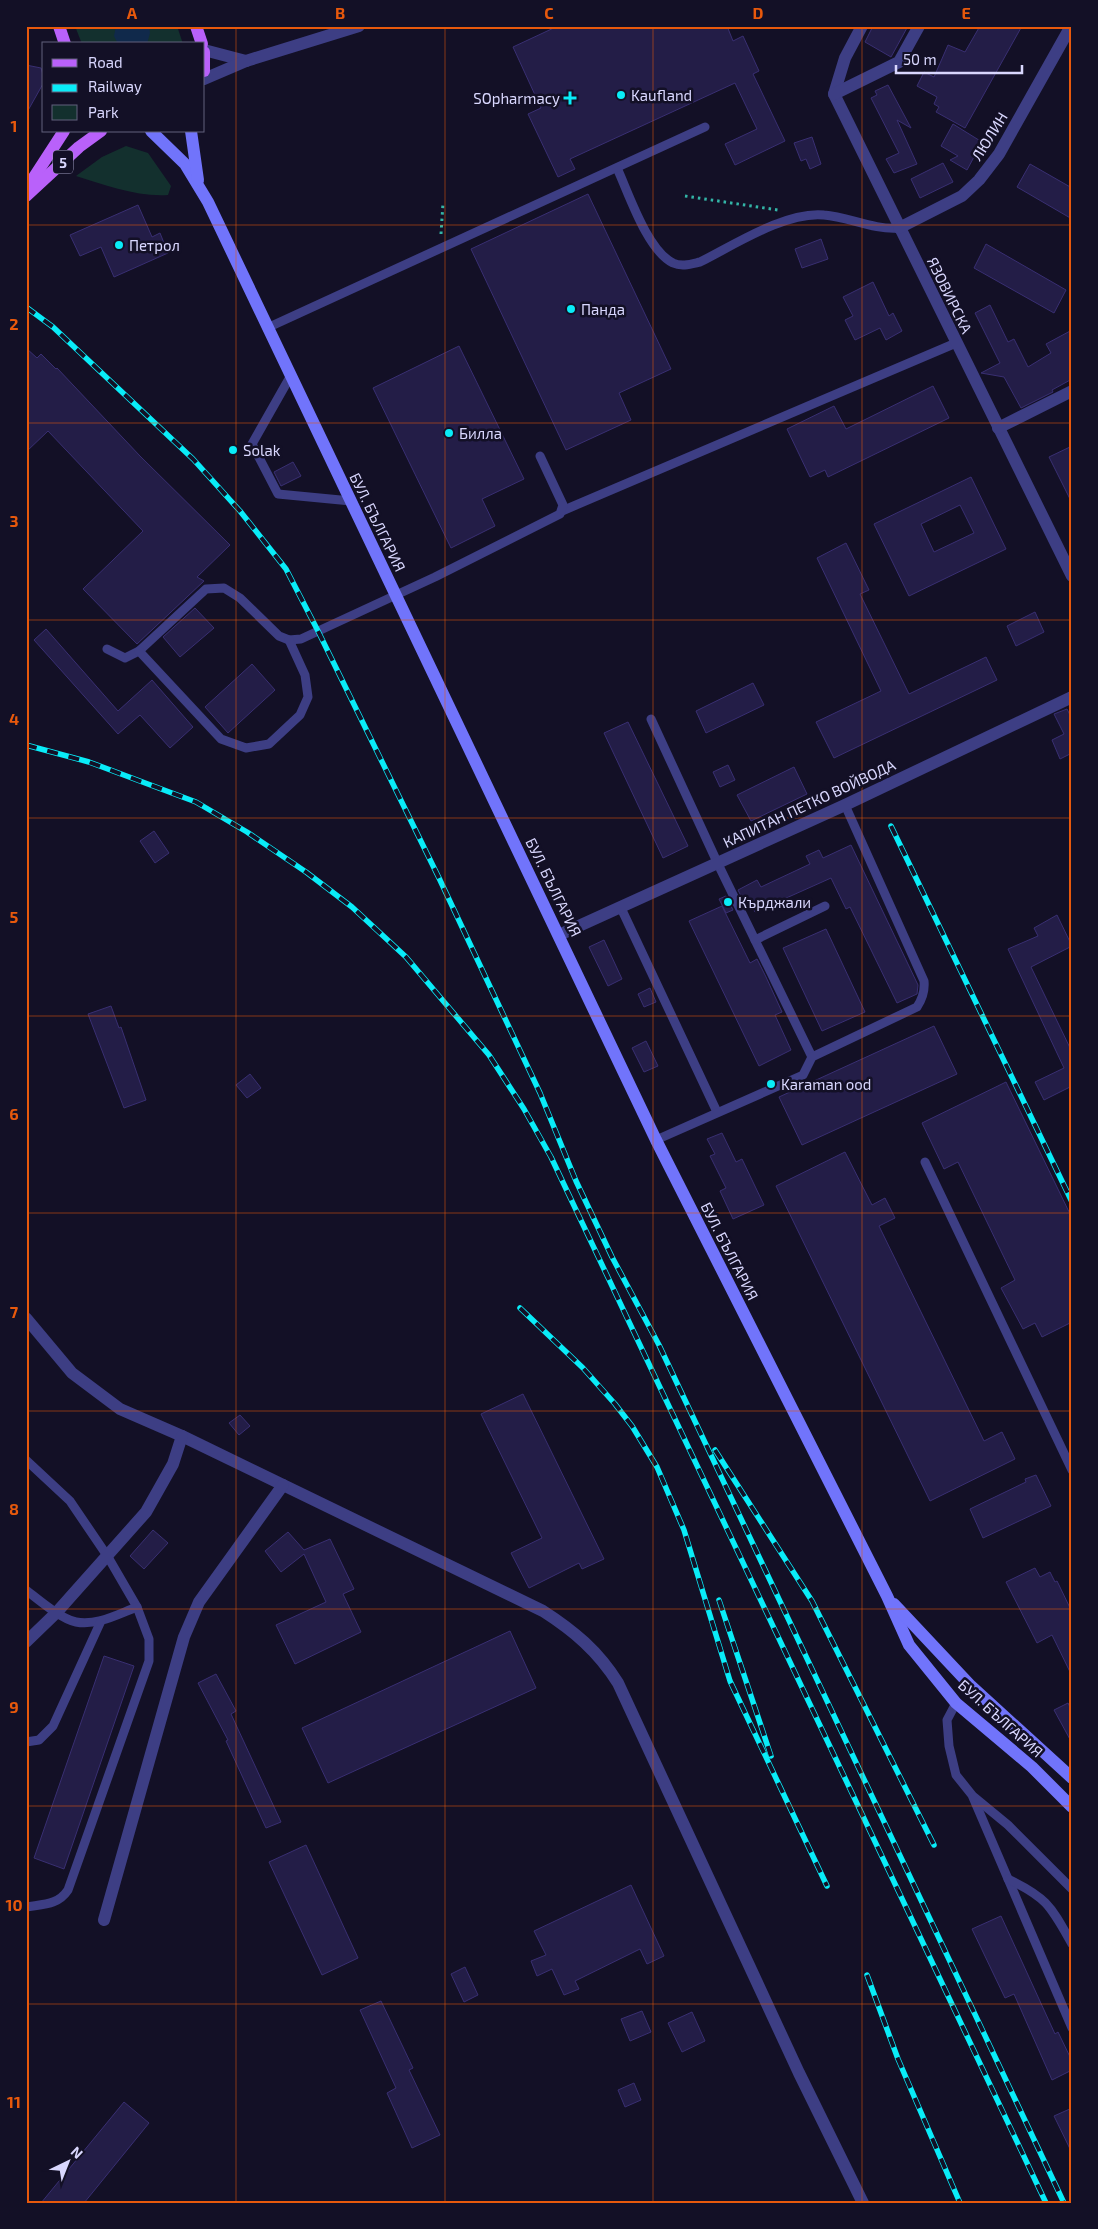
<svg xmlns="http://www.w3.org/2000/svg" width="1098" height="2229" font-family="'Exo 2',sans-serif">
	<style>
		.green { fill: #13302e }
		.water { fill: #10294b }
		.building { fill: #231d47; stroke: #392f72; fill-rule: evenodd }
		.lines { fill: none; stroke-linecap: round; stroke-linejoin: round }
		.path { stroke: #33b5a7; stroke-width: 3; stroke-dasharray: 2.5 4; stroke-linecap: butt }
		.lane { stroke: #3d3e84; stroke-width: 9 }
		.street { stroke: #3d3e84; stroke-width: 12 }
		.secondary { stroke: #7174fb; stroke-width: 12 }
		.primary { stroke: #b961fa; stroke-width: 12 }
		.rail-casing { stroke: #09ecf8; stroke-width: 5.5 }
		.rail { stroke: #131026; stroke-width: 4; stroke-dasharray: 11; stroke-linecap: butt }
		.grid { fill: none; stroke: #e8590c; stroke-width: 1; stroke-opacity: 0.55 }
		.poi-dot { fill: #09ecf8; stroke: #131026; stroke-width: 2 }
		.labels { text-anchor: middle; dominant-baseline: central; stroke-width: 5; stroke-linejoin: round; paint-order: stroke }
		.shield { fill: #131026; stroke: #9e9bbd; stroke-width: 1 }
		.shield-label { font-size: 14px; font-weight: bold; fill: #d9d7fe }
		.poi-label { font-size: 15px; fill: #d9d7fe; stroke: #131026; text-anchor: start }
		.street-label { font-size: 15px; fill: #d9d7fe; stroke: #131026 }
		.neatline { fill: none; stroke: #e8590c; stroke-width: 2 }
		.grid-label { font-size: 16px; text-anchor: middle; font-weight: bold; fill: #e8590c }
	</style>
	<rect width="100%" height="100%" fill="#131026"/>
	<g class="green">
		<path d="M75,26H177L183,44H82Z"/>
		<path d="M126,146L148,153L171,186L168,195C137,197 105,185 76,176L102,157Z"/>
	</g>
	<path class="water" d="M116,26H149L150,33L147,44H118L114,36Z"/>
	<g class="building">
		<path d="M558,26H727L733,41L743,36L759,71L753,74L785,141L735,165L725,144L757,129L735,83L570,159L575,169L558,177L528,114L541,108L513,47Z"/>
		<path d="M873,26H908L891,57L865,42Z"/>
		<path d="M980,26H1022L965,128L936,112L939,107L934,104L937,97L917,86L924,72L934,77L948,45L965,52Z"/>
		<path d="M26,65L41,68L44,78V82L26,114Z"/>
		<path d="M888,85L911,128L897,120L917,164L894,173L886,159L899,153L871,98L877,95L875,91Z"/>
		<path d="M953,124L982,142L967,170L950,160L958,156L941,146Z"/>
		<path d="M812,137L821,164L810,169L806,159L801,161L794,143Z"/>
		<path d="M943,163L953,182L920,198L911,179Z"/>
		<path d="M1030,164L1072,188V219L1017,187Z"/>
		<path d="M588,194L671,369L619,393L631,420L566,450L471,249Z"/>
		<path d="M138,205L152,237L160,233L168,253L114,277L101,247L80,256L70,235Z"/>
		<path d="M821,239L828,259L802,268L795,249Z"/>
		<path d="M986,244L1066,290L1054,313L974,268Z"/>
		<path d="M873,282L889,316L893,313L902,331L886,340L880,328L855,340L845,320L853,316L843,297Z"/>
		<path d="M990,305L1008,342L1014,339L1028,367L1051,353L1046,344L1072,330V379L1052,390L1053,392L1021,408L1004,377L981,373L1000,363L975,313Z"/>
		<path d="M459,346L524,479L482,499L495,526L451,548L373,388Z"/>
		<path d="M26,348L37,358L41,354L56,369L57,368L140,456L230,545L197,577L204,581L137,644L83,589L143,531L48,431L26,452Z"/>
		<path d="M933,386L949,418L828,477L825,470L810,477L787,429L834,406L846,429Z"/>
		<path d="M1072,446V503L1049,457Z"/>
		<path d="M293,462L301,476L281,486L274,472Z"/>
		<path d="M971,477L1006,549L909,596L874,524ZM960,505L974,533L934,552L921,524Z"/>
		<path d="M846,543L869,590L860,594L909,694L986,657L997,680L834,758L816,722L881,691L817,558Z"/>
		<path d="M195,608L214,628L180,657L163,637Z"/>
		<path d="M1035,612L1044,632L1016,646L1007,626Z"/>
		<path d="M46,629L118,711L152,680L193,727L170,748L140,715L118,734L34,640Z"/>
		<path d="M252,664L275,690L228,733L205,707Z"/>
		<path d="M753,683L764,705L706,733L696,711Z"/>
		<path d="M1067,709L1072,719V753L1060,759L1052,740L1064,734L1054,714Z"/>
		<path d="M628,722L688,846L663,858L604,733Z"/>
		<path d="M728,765L735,780L720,787L713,772Z"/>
		<path d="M794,767L807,794L751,821L737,795Z"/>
		<path d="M154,831L169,853L155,863L140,841Z"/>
		<path d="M851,845L918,985L917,994L897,1003L850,907L846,909L831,878L755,912L750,902L745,904L738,890L757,880L761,887L810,864L806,856L819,850L823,858Z"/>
		<path d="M726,896L733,910L726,913L719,899Z"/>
		<path d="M722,906L750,963L757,959L766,977L782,1012L775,1015L791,1050L759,1066L689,921Z"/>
		<path d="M1057,915L1072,946L1031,967L1072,1052V1086L1044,1100L1035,1082L1064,1068L1008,949L1038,936L1034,928Z"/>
		<path d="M826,929L865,1012L822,1031L783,948Z"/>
		<path d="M604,940L622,979L608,986L589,947Z"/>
		<path d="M650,988L656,1002L644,1007L638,994Z"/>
		<path d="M111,1006L119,1028L121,1027L146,1100L124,1108L88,1014Z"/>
		<path d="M934,1026L957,1074L802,1145L779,1097Z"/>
		<path d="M646,1041L658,1066L644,1072L632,1048Z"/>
		<path d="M250,1074L261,1088L247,1098L236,1085Z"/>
		<path d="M1006,1082L1072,1218V1322L1042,1337L1035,1323L1023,1329L1001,1288L1015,1280L958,1162L944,1169L922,1123Z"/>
		<path d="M722,1133L736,1162L742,1159L764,1205L733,1219L720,1191L726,1188L710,1156L715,1154L707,1139Z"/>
		<path d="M845,1152L872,1205L885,1198L895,1218L879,1226L984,1441L1002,1432L1015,1459L930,1501L776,1186Z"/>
		<path d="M523,1394L604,1559L582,1569L579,1563L529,1588L511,1553L542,1538L481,1414Z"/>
		<path d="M240,1415L250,1426L239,1435L229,1423Z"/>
		<path d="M1036,1475L1051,1506L983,1538L970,1509L1026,1482L1025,1479Z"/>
		<path d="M153,1530L168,1543L144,1569L130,1556Z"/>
		<path d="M288,1532L304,1550L330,1539L354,1589L343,1594L361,1632L295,1664L276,1625L326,1602L304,1554L281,1572L265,1551Z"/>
		<path d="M1035,1568L1040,1577L1050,1572L1055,1582L1057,1581L1072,1612V1676L1052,1635L1037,1643L1006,1582Z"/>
		<path d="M510,1631L536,1688L328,1783L302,1728Z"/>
		<path d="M104,1656L134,1666L64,1869L34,1858Z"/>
		<path d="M216,1674L236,1711L231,1714L281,1822L266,1828L226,1741L228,1740L198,1683Z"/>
		<path d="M1068,1703L1072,1711V1743L1054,1710Z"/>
		<path d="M306,1845L358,1958L322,1975L269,1862Z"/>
		<path d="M631,1885L664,1956L647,1964L640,1949L575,1981L579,1989L564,1995L552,1969L537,1976L531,1961L546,1955L534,1931Z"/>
		<path d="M1001,1916L1055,2034L1058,2032L1072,2061V2070L1052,2080L1014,1994L1005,1998L972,1929Z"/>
		<path d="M465,1967L478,1995L464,2002L451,1974Z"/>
		<path d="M381,2001L413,2068L409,2070L440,2135L412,2148L387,2093L396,2088L360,2010Z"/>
		<path d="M642,2011L651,2032L630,2041L621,2019Z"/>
		<path d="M692,2012L705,2041L682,2052L668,2023Z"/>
		<path d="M634,2083L641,2100L625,2107L618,2090Z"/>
		<path d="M124,2102L149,2123L84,2203H41Z"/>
		<path d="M1072,2108V2153L1054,2116Z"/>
	</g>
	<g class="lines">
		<g class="path">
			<path d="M685,196L778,210"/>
			<path d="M441,234L443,203"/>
		</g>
		<g class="lane">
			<path d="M617,168C629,194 647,250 673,263C682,267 691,264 700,262C734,245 786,211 824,215C849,217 873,230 899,228"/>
			<path d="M267,328L705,127"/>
			<path d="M290,377L252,444L278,494L351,501"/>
			<path d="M562,511L956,343"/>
			<path d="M107,649L125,658L139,651L206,589L224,588L240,598L279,636L289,640L301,639L435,577L560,514L563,505L540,456"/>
			<path d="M139,651L221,739L246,748L269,744L300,715L308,697L305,675L289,640"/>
			<path d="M651,719L718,864L812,1057"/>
			<path d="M621,908L717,1112"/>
			<path d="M755,940L825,906"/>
			<path d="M656,1140L803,1075L812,1057L917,1007C923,998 925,991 924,981L845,805"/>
			<path d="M925,1162L1072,1470"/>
			<path d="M26,1460L70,1501L108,1557L137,1607L149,1639V1661L68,1890C58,1905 44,1904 26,1907"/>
			<path d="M26,1590C39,1600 61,1619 76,1622C97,1626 118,1614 137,1607"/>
			<path d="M956,1703L947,1720L949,1746L956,1775L972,1795L1072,2028"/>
			<path d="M26,1742L39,1740L53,1726L101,1621"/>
			<path d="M974,1797L1008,1825L1072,1889"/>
			<path d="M1008,1879C1048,1898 1051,1907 1072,1944"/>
		</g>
		<g class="street">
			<path d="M862,26L845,58L834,94L1072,576"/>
			<path d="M204,50L246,61"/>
			<path d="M204,79L246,61L359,26"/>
			<path d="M834,94L899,62L919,26"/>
			<path d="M899,228L962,196L979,180L999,154L1071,26"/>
			<path d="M998,428L1072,391"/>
			<path d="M559,935L845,805L1072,697"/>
			<path d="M26,1318L72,1373L120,1409L182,1436L543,1611C574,1631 598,1651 618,1683L799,2073L863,2203"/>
			<path d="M26,1642L57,1612L146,1512L173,1464L182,1436"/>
			<path d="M104,1920L184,1637L199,1602L283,1485"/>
		</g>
		<g class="secondary">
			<path d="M151,131L185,164L208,202L656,1140L887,1596L909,1645L956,1703L1032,1767L1072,1807"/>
			<path d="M191,131L198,180"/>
			<path d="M894,1604L971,1686L1072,1778"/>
		</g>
		<g class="primary">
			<path d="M59,26L65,44"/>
			<path d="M196,26L202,44"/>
			<path d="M204,52V71"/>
			<path d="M27,188L64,131"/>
			<path d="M26,196L79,147L101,131"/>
		</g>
		<g class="rail-casing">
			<g id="rail">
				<path d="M26,307L53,327L193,459L240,511L286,569L318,631L439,878L540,1093L576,1181L612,1257L659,1345L1064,2203"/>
				<path d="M26,745L89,762L196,802L247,832L306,872L352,907L406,957L489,1055L524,1109L551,1157L1046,2203"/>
				<path d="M891,826L1072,1202"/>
				<path d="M520,1308L583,1368L615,1404L632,1426L657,1467L684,1530L730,1681L827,1886"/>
				<path d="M715,1450L812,1601L934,1845"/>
				<path d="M719,1600L771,1756"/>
				<path d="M867,1975L898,2059L960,2203"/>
			</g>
		</g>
		<use href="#rail" class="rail"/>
	</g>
	<path class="grid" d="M236,26V2203M445,26V2203M653,26V2203M862,26V2203M26,225H1072M26,423H1072M26,620H1072M26,818H1072M26,1016H1072M26,1213H1072M26,1411H1072M26,1609H1072M26,1806H1072M26,2004H1072"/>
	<g class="poi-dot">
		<circle cx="621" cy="95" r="5"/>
		<path d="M567.5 90.5h5v5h5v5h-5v5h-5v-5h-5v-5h5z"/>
		<circle cx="119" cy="245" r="5"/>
		<circle cx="571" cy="309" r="5"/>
		<circle cx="449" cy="433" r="5"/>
		<circle cx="233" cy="450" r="5"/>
		<circle cx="728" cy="902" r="5"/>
		<circle cx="771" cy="1084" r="5"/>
	</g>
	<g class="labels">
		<rect class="shield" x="53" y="150.5" width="20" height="23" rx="4"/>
		<g class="shield-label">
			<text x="63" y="162">5</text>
		</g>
		<g class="poi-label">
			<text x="631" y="95">Kaufland</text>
			<text x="560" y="98" text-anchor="end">SOpharmacy</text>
			<text x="129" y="245">Петрол</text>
			<text x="581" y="309">Панда</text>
			<text x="459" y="433">Билла</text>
			<text x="243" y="450">Solak</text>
			<text x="738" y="902">Кърджали</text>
			<text x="781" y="1084">Karaman ood</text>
		</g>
		<g class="street-label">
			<text transform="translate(989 136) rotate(-58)">ЛЮЛИН</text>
			<text transform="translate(950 295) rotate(64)">ЯЗОВИРСКА</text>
			<text transform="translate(378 522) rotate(64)">БУЛ. БЪЛГАРИЯ</text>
			<text transform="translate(809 803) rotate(-25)">КАПИТАН ПЕТКО ВОЙВОДА</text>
			<text transform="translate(554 887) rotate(64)">БУЛ. БЪЛГАРИЯ</text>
			<text transform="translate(730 1251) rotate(63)">БУЛ. БЪЛГАРИЯ</text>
			<text transform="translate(1001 1718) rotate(42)">БУЛ. БЪЛГАРИЯ</text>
		</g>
	</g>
	<rect width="1098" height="2229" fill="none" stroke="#131026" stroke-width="55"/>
	<rect x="42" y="42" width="162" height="90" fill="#131026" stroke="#62607c"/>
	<rect x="52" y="59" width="25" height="8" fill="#b961fa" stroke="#62607c"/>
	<text x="88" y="68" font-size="15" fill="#d9d7fe">Road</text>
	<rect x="52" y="84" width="25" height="8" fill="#09ecf8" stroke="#62607c"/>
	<text x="88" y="92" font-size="15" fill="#d9d7fe">Railway</text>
	<rect x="52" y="105" width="25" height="15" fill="#13302e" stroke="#62607c"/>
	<text x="88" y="118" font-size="15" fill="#d9d7fe">Park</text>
	<g transform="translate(68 2162) rotate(43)" stroke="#131026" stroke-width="4" paint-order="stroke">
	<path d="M0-4L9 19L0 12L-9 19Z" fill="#d9d7fe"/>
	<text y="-8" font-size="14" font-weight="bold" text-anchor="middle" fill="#d9d7fe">N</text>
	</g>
	<path d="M896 65v8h126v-8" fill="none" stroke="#d9d7fe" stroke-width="2.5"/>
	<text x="903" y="65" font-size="15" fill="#d9d7fe" stroke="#131026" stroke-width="4" paint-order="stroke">50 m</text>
	<rect x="28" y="28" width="1042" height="2174" class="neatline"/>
	<g class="grid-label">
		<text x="132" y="19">A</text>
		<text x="340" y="19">B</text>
		<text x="549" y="19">C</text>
		<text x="758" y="19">D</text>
		<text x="966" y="19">E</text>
		<text x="14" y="132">1</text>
		<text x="14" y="330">2</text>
		<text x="14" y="527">3</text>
		<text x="14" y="725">4</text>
		<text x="14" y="923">5</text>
		<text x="14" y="1120">6</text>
		<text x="14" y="1318">7</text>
		<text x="14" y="1515">8</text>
		<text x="14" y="1713">9</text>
		<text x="14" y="1911">10</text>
		<text x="14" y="2108">11</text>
	</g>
</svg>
